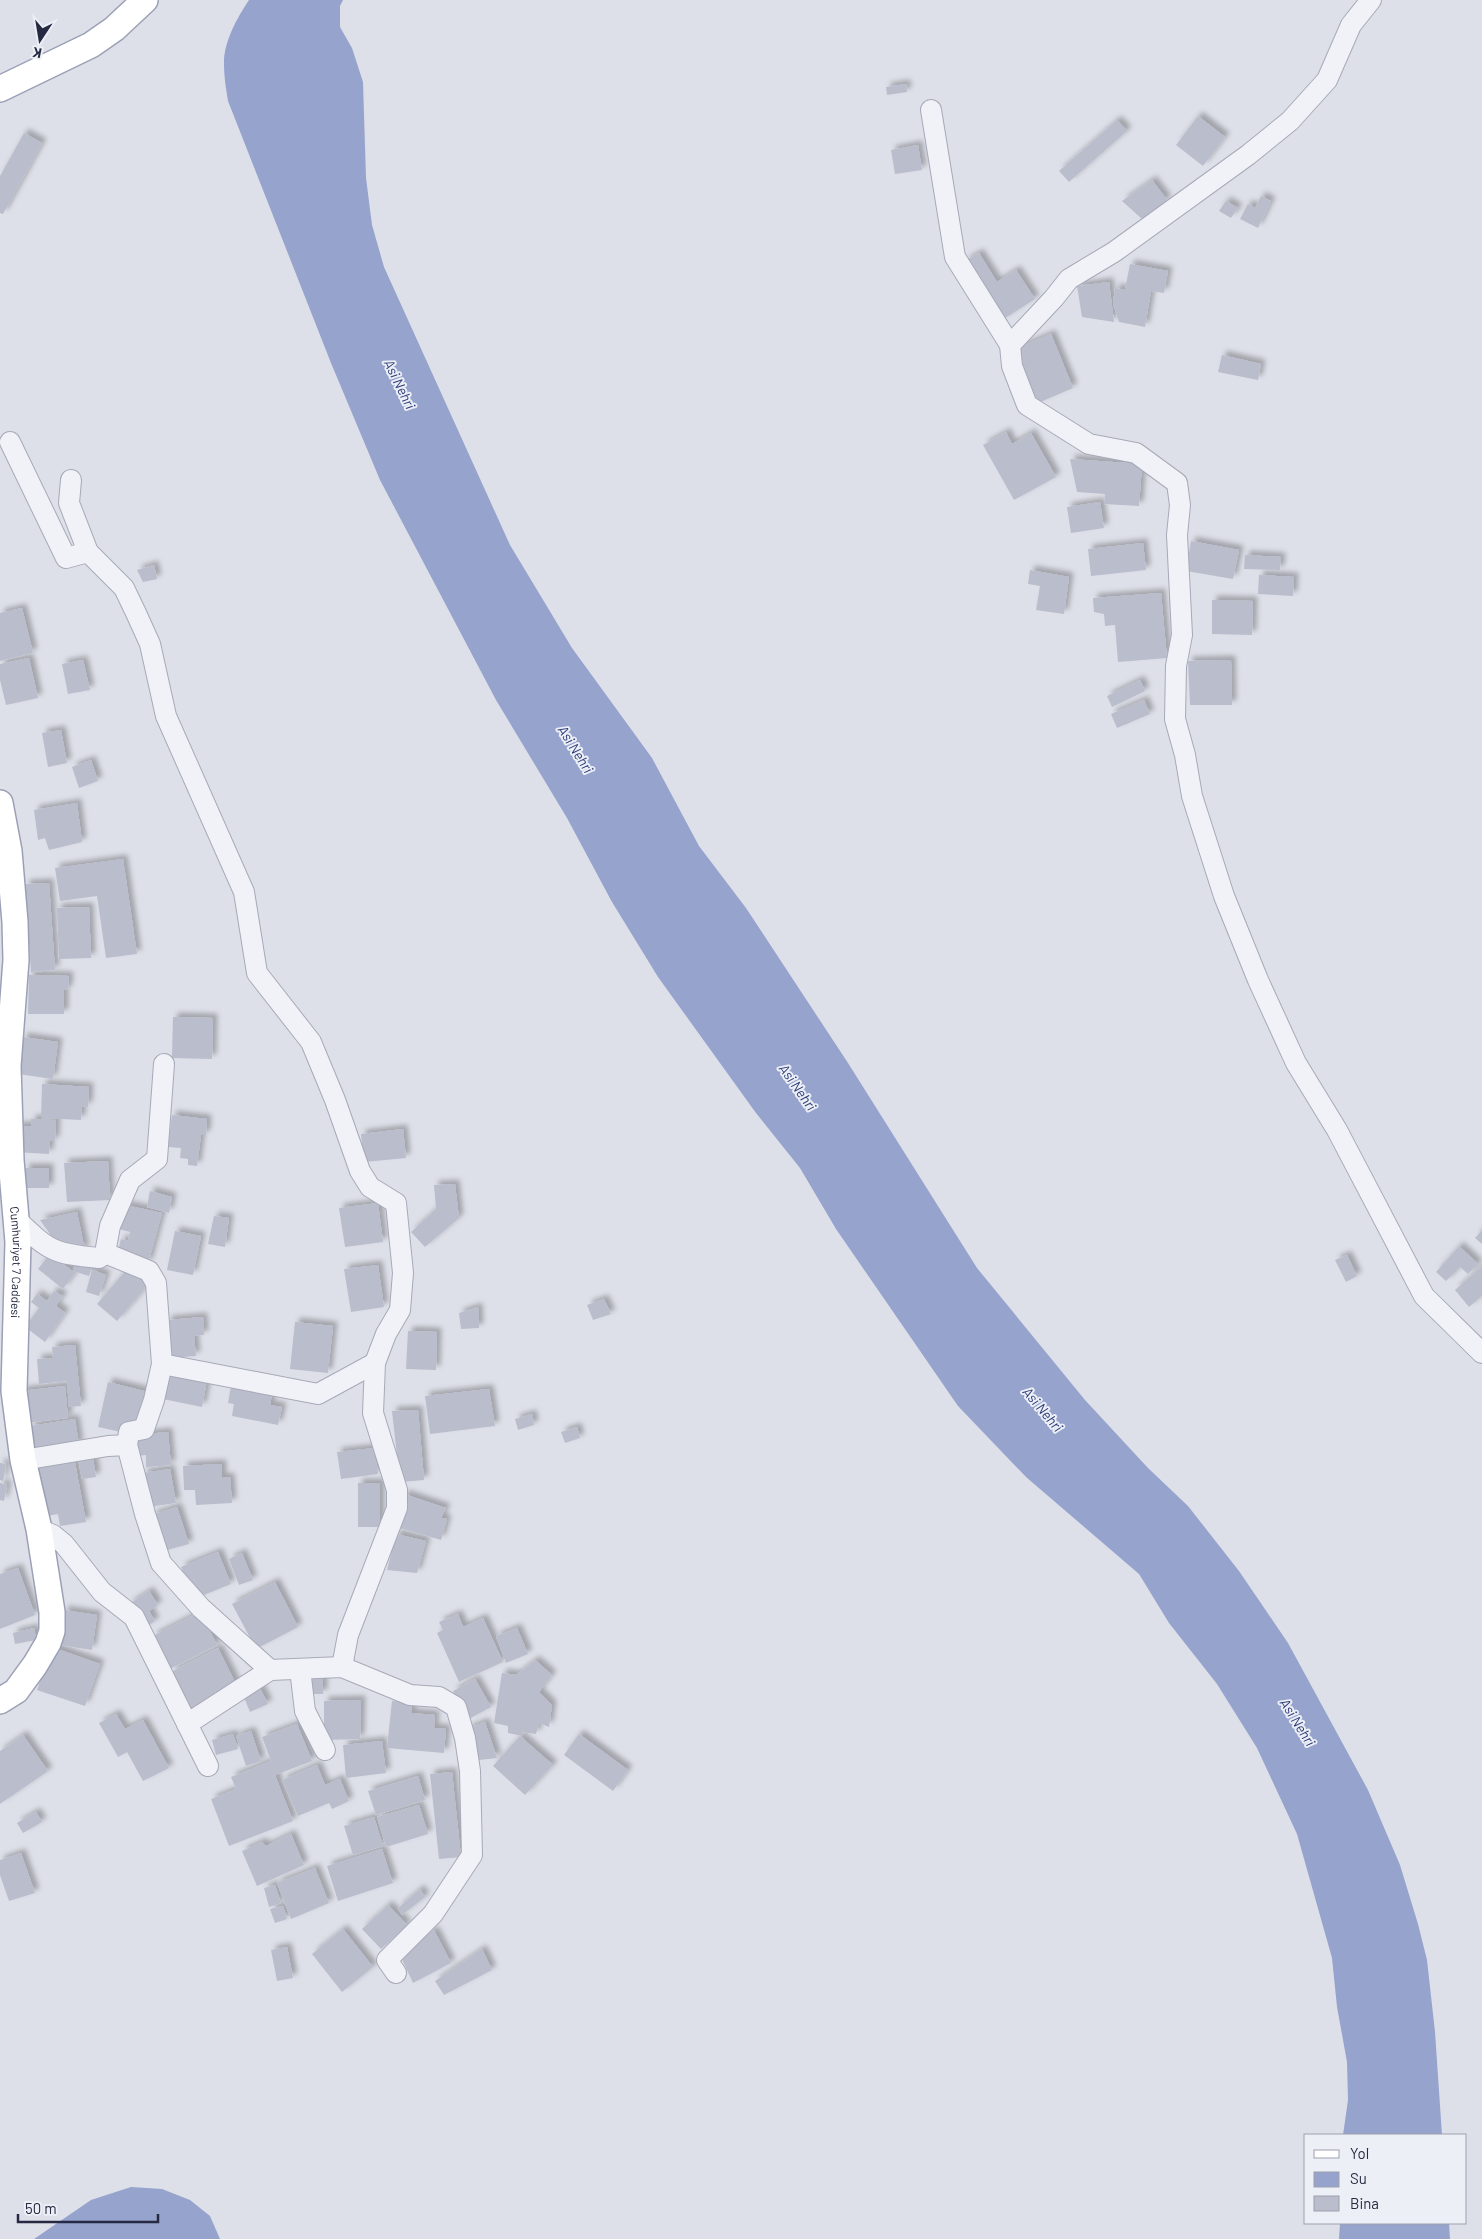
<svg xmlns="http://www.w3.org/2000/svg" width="1482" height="2239" font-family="Barlow,sans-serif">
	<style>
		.water { fill: #95a3cd }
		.building { fill: #babdcc; filter: url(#shadow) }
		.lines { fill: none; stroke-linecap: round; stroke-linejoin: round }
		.minor-casing { stroke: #a6a9b7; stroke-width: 22 }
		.major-casing { stroke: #9ca0b6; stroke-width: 28 }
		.minor { stroke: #f1f2f7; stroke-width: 20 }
		.major { stroke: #fff; stroke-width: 25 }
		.labels { text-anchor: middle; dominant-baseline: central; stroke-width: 4; stroke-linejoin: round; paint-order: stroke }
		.street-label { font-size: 12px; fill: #252941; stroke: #edeff6 }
		.water-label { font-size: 14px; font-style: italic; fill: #2b3c79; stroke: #edeff6 }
	</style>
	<defs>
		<filter id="shadow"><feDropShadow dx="4.5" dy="-4.5" stdDeviation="2.5" flood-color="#0004"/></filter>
	</defs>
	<rect width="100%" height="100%" fill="#dee0e9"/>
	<g class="water">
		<path d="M249,0H343L340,6V27L352,48L363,82L366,178L372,225L384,267L510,545L572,648L652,758L699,846L746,908L848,1063L977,1268L1085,1400L1148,1468L1188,1506L1239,1571L1288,1643L1368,1790L1400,1865L1418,1924L1427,1960L1435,2032L1442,2135H1343L1348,2100L1347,2062L1337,2007L1332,1958L1297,1834L1257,1748L1217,1684L1169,1623L1139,1574L1026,1477L958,1406L836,1229L800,1168L756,1113L658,977L612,902L567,818L496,700L380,480L331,363L228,101C226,89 224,77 224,65C223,43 237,18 249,0Z"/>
		<path d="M131,2187L162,2189L190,2200L210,2216L220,2239H34L91,2200Z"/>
		<path d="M1340,2223H1449L1450,2239H1339Z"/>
	</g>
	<g class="building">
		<path d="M906,84L907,92L887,95L886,87Z"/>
		<path d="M1198,116L1225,137L1203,166L1176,145Z"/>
		<path d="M1117,120L1127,131L1069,182L1059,171Z"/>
		<path d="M24,133L42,143L3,214L0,213V176Z"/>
		<path d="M918,145L922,170L895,174L891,150Z"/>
		<path d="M1152,180L1167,200L1142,219L1122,201Z"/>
		<path d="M1261,196L1271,201L1258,228L1240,219L1248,204L1255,208Z"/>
		<path d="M1226,201L1238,208L1231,218L1219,211Z"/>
		<path d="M979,253L997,282L1016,270L1035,299L1002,320L965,261Z"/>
		<path d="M1130,264L1168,271L1164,293L1151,291L1145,327L1119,322L1113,304L1115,288L1125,290Z"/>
		<path d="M1109,282L1114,322L1082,317L1077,286Z"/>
		<path d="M1051,334L1073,388L1038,403L1016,349Z"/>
		<path d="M1222,355L1261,364L1258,380L1218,372Z"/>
		<path d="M1006,432L1012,444L1031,433L1056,477L1014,500L983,445Z"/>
		<path d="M1070,459L1142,464L1139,506L1104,504L1105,494L1077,492Z"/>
		<path d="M1100,502L1104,528L1071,533L1067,507Z"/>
		<path d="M1191,541L1239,550L1233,579L1186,571Z"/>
		<path d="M1143,543L1146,570L1091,576L1088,549Z"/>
		<path d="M1245,555L1281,557L1280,570L1244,569Z"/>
		<path d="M154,565L157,579L143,582L137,570Z"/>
		<path d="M1030,570L1069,577L1064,614L1036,610L1040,586L1028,584Z"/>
		<path d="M1259,575L1294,577L1293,596L1258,594Z"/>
		<path d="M1161,593L1167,658L1118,662L1115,625L1105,626L1104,614L1094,612L1093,598Z"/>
		<path d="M1212,600L1253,601L1252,635L1212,634Z"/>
		<path d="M22,608L33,653L0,661V613Z"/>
		<path d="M29,658L38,698L6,705L0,680V664Z"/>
		<path d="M83,660L90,690L68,694L62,664Z"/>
		<path d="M1231,660L1232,705H1190L1188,661Z"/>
		<path d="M1140,680L1145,691L1112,707L1107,696Z"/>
		<path d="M1144,700L1150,714L1117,728L1111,714Z"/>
		<path d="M61,730L67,763L48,767L42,733Z"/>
		<path d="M91,760L98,781L79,788L72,767Z"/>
		<path d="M77,803L82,842L49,850L45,838L38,840L34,810Z"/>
		<path d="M123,859L137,954L106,958L97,896L60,901L55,868Z"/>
		<path d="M49,883L55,970L31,972L25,884Z"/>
		<path d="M89,907L91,958L59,959L57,908Z"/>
		<path d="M29,975L69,976L68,990H64V1014H28Z"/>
		<path d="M173,1017L213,1018L212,1059L172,1058Z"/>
		<path d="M23,1037L58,1042L53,1079L18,1074Z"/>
		<path d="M42,1084L89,1087L88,1107L82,1106L81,1120L41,1118Z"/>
		<path d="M172,1115L207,1119L206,1135H201L197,1166L188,1165V1159L180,1158L181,1148L168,1147Z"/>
		<path d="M31,1119L56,1120L55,1141H50L49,1154L15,1152L17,1126H31Z"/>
		<path d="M403,1129L406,1158L364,1162L361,1134Z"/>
		<path d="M108,1161L110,1200L67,1202L64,1163Z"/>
		<rect x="25" y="1168" width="24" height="20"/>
		<path d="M455,1184L459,1218L425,1247L411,1232L436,1209L434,1185Z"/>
		<path d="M150,1191L172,1197L169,1213L147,1207Z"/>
		<path d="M378,1203L383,1242L345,1247L339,1208Z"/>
		<path d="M125,1205L162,1213L148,1264L117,1255L121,1239L128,1241L130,1232L119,1229Z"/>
		<path d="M77,1212L85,1251L59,1247L40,1220Z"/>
		<path d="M214,1216L229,1218L225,1247L208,1244Z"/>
		<path d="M1482,1230V1244L1475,1238Z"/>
		<path d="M175,1231L201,1236L193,1275L167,1270Z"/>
		<path d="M1459,1246L1478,1264L1468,1274L1460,1267L1446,1281L1436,1272Z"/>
		<path d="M50,1254L75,1273L63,1289L38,1269Z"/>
		<path d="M1347,1255L1357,1276L1346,1282L1335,1260Z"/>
		<path d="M77,1258L93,1263L89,1276L73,1271Z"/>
		<path d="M378,1265L384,1307L351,1312L344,1269Z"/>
		<path d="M1482,1266V1296L1469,1307L1455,1290Z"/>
		<path d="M128,1268L148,1285L117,1321L97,1304Z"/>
		<path d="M92,1270L106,1275L99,1296L86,1292Z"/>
		<path d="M54,1291L63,1296L56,1306L65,1313L45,1342L25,1327L39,1308L31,1302L37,1294L47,1301Z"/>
		<path d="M604,1299L611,1314L593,1320L587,1305Z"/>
		<path d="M478,1307L479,1328L461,1329L459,1313Z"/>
		<path d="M203,1317L204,1335L194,1336L196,1356L169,1358L167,1320Z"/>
		<path d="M295,1322L333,1326L328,1373L290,1369Z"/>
		<path d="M408,1331L437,1332L436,1370L406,1369Z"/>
		<path d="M75,1345L81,1406L69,1407L67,1381L39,1384L37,1359L53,1358L52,1347Z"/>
		<path d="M164,1371L207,1380L202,1407L158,1398Z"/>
		<path d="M108,1382L148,1392L139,1428L123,1424L121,1432L98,1427Z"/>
		<path d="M65,1386L68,1418L25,1423L21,1391Z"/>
		<path d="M231,1386L272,1394L270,1405L282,1407L278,1425L232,1416L234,1404L228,1403Z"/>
		<path d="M489,1389L495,1426L430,1434L425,1396Z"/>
		<path d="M418,1410L424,1480L400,1482L392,1411Z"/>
		<path d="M532,1414L534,1425L518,1430L515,1419Z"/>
		<path d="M75,1419L79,1445L34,1452L30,1426Z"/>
		<path d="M577,1427L580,1438L565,1443L561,1432Z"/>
		<path d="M168,1432L171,1465L146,1467V1455L136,1456L134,1435Z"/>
		<path d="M375,1448L378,1474L341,1479L337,1452Z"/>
		<path d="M92,1452L96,1477L82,1479L77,1454Z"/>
		<path d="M74,1457L86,1522L60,1526L58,1514L47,1516L37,1464Z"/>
		<path d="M0,1463L6,1464L3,1481L0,1480Z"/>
		<path d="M222,1464V1478L230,1477L232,1503L196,1505L195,1490H184L183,1466Z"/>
		<path d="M170,1469L176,1503L148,1507L143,1473Z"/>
		<path d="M0,1483L7,1485L4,1501L0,1500Z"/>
		<rect x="358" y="1483" width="22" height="44"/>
		<path d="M404,1494L446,1508L441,1518L447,1519L441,1540L396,1527Z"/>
		<path d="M177,1507L189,1544L164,1551L152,1515Z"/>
		<path d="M396,1534L426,1541L417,1573L387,1570Z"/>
		<path d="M218,1552L231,1584L194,1599L181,1567Z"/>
		<path d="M242,1553L253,1580L239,1585L229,1559Z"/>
		<path d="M18,1568L35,1615L0,1629V1574Z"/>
		<path d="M275,1582L298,1627L256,1649L232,1604Z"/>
		<path d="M149,1591L158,1605L149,1611L155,1621L145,1628L129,1604Z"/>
		<path d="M64,1610L97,1615L92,1650L59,1645Z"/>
		<path d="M200,1612L217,1645L170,1669L153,1636Z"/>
		<path d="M458,1614L463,1627L483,1618L503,1662L459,1682L437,1633L443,1630L439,1622Z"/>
		<path d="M34,1628L36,1640L15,1644L13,1633Z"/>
		<path d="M517,1628L528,1654L506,1663L496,1636Z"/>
		<path d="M52,1647L100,1664L85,1706L37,1690Z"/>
		<path d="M218,1648L237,1686L191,1710L171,1672Z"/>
		<path d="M535,1660L552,1675L539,1692L552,1705L549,1727L539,1723L536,1734L522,1732V1736L508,1733V1726L494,1723L502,1673L516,1675Z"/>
		<path d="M308,1677H323V1694H307Z"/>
		<path d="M475,1679L491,1707L469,1719L453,1691Z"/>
		<path d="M260,1688L268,1704L250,1712L243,1695Z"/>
		<path d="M361,1700L360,1739L324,1740V1701Z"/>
		<path d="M392,1701L412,1703L411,1713L435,1715L434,1728L446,1729L444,1753L387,1748Z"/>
		<path d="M116,1714L125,1729L143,1720L169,1768L143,1781L127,1752L118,1757L99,1723Z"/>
		<path d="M485,1722L497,1758L479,1760L467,1729Z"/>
		<path d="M297,1724L312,1761L275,1775L293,1821L229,1846L211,1799L236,1789L231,1777L271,1761L262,1737Z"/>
		<path d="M251,1731L261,1761L246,1766L236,1736Z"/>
		<path d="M233,1734L238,1749L216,1755L212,1740Z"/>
		<path d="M579,1734L628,1770L613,1791L564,1755Z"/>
		<path d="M23,1735L48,1771L0,1804V1751Z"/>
		<path d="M520,1736L553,1765L525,1795L493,1766Z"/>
		<path d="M382,1741L386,1773L346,1778L343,1745Z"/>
		<path d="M317,1765L325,1785L340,1779L349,1801L332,1809L329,1803L298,1816L282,1780Z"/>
		<path d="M452,1772L461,1857L439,1859L430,1774Z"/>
		<path d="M418,1776L425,1800L376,1815L368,1791Z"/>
		<path d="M419,1805L428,1834L386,1847L377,1817Z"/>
		<path d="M36,1812L42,1822L23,1833L17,1823Z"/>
		<path d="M374,1817L383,1846L353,1855L344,1826Z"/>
		<path d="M291,1834L304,1865L257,1886L242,1851L262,1842L266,1846Z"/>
		<path d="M382,1849L393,1883L338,1901L327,1866Z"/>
		<path d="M21,1853L35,1893L9,1901L0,1875V1860Z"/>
		<path d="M315,1868L329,1903L291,1919L277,1883Z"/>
		<path d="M275,1885L281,1903L269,1907L264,1888Z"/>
		<path d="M420,1889L425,1897L402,1915L398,1908Z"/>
		<path d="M388,1905L407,1925L381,1949L362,1929Z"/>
		<path d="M283,1906L287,1919L275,1923L270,1909Z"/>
		<path d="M343,1929L373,1967L342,1992L312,1954Z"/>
		<path d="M434,1930L451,1963L413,1983L399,1953Z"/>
		<path d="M287,1947L293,1978L277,1981L271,1950Z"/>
		<path d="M482,1949L492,1970L444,1995L435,1981Z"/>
	</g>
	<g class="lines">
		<g class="minor-casing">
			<g id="minor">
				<path d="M1371,0L1351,25L1327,80L1290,121L1248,155L1114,252L1069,279L1054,298L1010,345L1012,366L1027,405L1089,444L1136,453L1177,483L1180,505L1177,535L1182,635L1176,666L1175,719L1185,755L1192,796L1224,896L1258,980L1296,1063L1337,1130L1424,1296L1482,1353"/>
				<path d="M931,110L955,257L1010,345"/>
				<path d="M10,442L66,558L88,552"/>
				<path d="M71,480L69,503L88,552L124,588L136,613L150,644L166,716L244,892L257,973L311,1042L335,1100L360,1171L370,1187L396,1203L403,1273L400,1310L386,1334L375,1363L373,1413L397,1490V1508L348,1635L342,1667"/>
				<path d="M17,1220C49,1251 54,1254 99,1258L105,1253L110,1226L130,1180L157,1159L164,1064"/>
				<path d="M105,1253L149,1271L156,1283L162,1364L154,1400L144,1429L129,1432L127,1445"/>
				<path d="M162,1364L318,1394L375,1363"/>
				<path d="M23,1460L108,1446L127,1445L145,1514L161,1563L201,1608L270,1670L342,1667L410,1695L439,1697L456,1707L465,1738L470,1771L472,1855L433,1914L387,1960L396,1973"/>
				<path d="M39,1529L53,1535L64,1544L102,1592L134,1617L208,1766"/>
				<path d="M300,1669L305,1711L325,1750"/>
				<path d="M187,1724L270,1670"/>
			</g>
		</g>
		<g class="major-casing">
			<g id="major">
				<path d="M0,89L91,45L114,29L145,0"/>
				<path id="s1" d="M0,803L9,851L15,922L16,960L8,1066L11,1160L18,1242L14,1391L23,1460L39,1529L52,1612V1631L48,1643L35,1665L16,1691L0,1701"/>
			</g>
		</g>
		<use href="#minor" class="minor"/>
		<use href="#major" class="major"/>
	</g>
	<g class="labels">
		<g class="street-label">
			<text stroke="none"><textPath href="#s1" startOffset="461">Cumhuriyet 7 Caddesi</textPath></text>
		</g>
		<g class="water-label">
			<text transform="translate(400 384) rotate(64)">Asi Nehri</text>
			<text transform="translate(576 749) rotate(58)">Asi Nehri</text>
			<text transform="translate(798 1087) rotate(55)">Asi Nehri</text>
			<text transform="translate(1043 1409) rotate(50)">Asi Nehri</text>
			<text transform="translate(1298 1722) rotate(58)">Asi Nehri</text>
		</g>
	</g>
	<rect x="1304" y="2134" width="162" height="90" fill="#edeff6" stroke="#9da0ae"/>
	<rect x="1314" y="2150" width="25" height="8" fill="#ffffff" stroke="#9da0ae"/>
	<text x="1350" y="2159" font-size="15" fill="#252941">Yol</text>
	<rect x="1314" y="2172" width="25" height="15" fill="#95a3cd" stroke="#9da0ae"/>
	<text x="1350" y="2184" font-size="15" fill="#252941">Su</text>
	<rect x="1314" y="2196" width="25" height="15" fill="#babdcc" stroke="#9da0ae"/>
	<text x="1350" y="2209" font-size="15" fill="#252941">Bina</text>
	<g transform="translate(40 40) rotate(192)" stroke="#edeff6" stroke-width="4" paint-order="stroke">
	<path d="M0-4L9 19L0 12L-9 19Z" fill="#252941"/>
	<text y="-8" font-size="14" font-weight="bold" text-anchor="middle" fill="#252941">K</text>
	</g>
	<path d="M18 2214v8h140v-8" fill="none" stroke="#252941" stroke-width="2.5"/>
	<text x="25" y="2214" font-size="15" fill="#252941" stroke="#edeff6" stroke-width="4" paint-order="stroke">50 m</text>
</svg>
